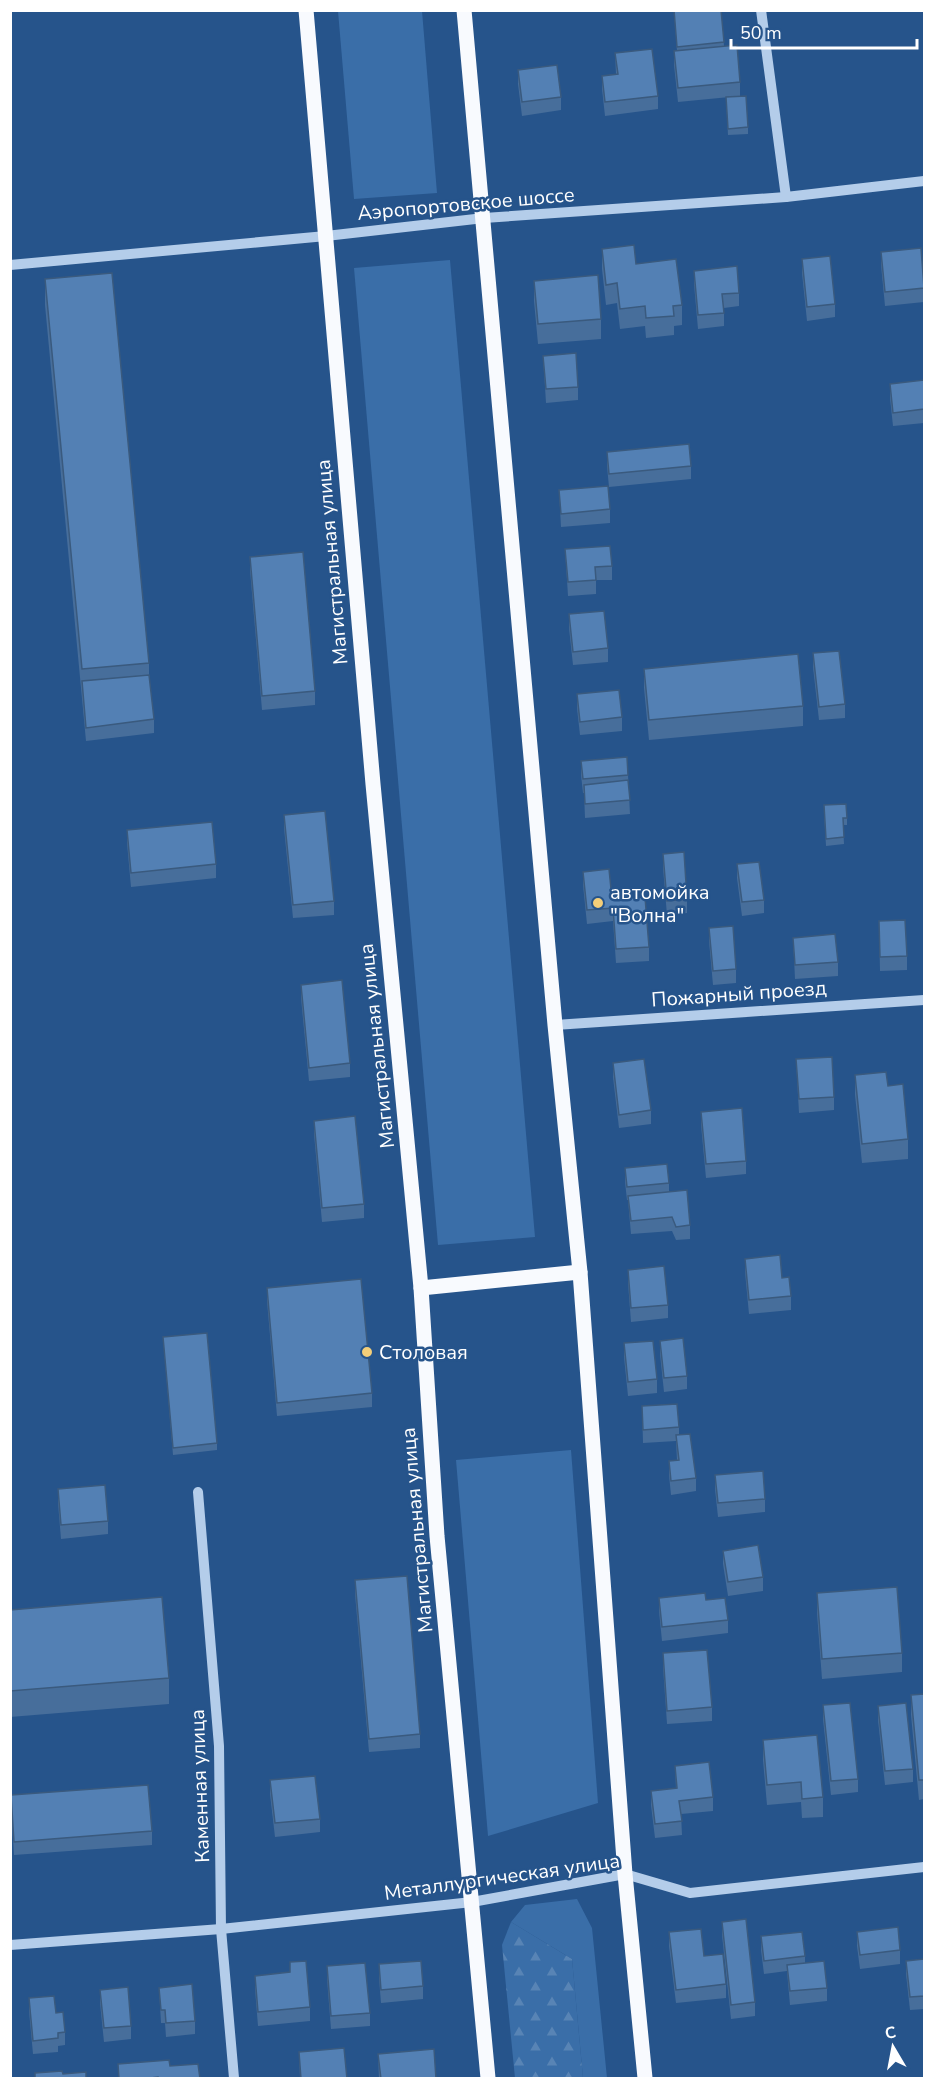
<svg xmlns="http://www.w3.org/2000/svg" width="935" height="2089" font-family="'Nunito Sans',sans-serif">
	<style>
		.grass { fill: #3a6ea8 }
		.forest { fill: url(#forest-firs) }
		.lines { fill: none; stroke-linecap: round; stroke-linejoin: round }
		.minor { stroke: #b4cdea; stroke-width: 10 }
		.major { stroke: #f8fafe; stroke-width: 15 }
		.wall { fill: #476e9b }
		.building { fill: #5380b4; stroke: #3a5a7e; stroke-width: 1.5 }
		.poi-dot { fill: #f3ce79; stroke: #26548b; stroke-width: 2 }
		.labels { text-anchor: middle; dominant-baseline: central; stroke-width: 5; stroke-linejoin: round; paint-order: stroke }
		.street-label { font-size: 20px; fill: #fff; stroke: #26548b }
		.poi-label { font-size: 20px; fill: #fff; stroke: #26548b; text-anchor: start }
	</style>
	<defs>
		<pattern id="forest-firs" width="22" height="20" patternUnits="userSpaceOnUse" patternTransform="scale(1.5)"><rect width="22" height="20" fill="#3a6ea8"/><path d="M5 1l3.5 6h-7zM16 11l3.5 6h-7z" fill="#5884b5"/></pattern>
	</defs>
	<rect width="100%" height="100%" fill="#26548b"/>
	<g class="grass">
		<path d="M338,11H422L437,193L354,199Z"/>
		<path d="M450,260L535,1237L438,1245L354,268Z"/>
		<path d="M571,1450L598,1803L488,1836L456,1460Z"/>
		<path d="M577,1899L592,1928L607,2078H583L572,1959L511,1922L525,1905Z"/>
	</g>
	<path class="forest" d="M511,1922L572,1959L583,2078H515L502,1945Z"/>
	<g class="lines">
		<g class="minor">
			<path d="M761,10L786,197"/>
			<path d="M10,265L326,236L484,218L786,197L924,181"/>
			<path d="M555,1025L924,1000"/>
			<path d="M198,1492L219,1746L221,1929L234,2078"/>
			<path d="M10,1945L221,1929L472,1902L625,1874L690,1893L924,1867"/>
		</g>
		<g class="major">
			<path d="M306,10L373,784L421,1288L437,1536L488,2078"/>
			<path d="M464,10L555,1025L580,1272L625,1874L645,2078"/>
			<path d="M421,1288L580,1272"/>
		</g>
	</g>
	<g class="wall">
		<path d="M674,10H731L721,12L724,46L740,82V96L678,102L674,65V51H677Z"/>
		<path d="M615,53L658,96V109L605,116L602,89V76L616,74Z"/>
		<path d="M518,70L561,97V110L522,116L518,84Z"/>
		<path d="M726,97L748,127V134L728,135Z"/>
		<path d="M602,249L636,264L682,305V325L674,326V335L646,338L645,326L620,329L617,303L606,305L602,269Z"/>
		<path d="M881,252L924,280V302L885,306L881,265Z"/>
		<path d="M802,259L835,304V317L807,321L802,273Z"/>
		<path d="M694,271L739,293V306L724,308V326L698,329L694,284Z"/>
		<path d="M45,279L149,663V675L154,719V733L86,741L45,305Z"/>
		<path d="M534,281L601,319V339L538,344L534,301Z"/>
		<path d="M543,356L578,387V400L546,403Z"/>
		<path d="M924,380V423L893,426L890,398V384Z"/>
		<path d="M607,452L691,466V479L609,487L607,466Z"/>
		<path d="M559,490L610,509V523L561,527Z"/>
		<path d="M565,549L612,566V580H596V594L568,596Z"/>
		<path d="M250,557L315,691V705L262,710L250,570Z"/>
		<path d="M569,614L608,648V662L573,665L569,628Z"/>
		<path d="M813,653L845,704V718L819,720L813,667Z"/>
		<path d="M644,669L803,706V726L649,740L644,688Z"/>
		<path d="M577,694L622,717V731L580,735L577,708Z"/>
		<path d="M581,761L628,775L630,814L585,818L584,793H583L581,775Z"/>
		<path d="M824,812L847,818V825H843L844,844L826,846Z"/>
		<path d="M284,815L334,901V915L293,918L284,828Z"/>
		<path d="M127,830L216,864V878L131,887L127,843Z"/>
		<path d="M663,854L687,899V913L667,915L663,868Z"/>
		<path d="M737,864L764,900V913L742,916L737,878Z"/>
		<path d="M583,872L612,899L649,947V961L616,963L613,921L587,924L583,885Z"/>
		<path d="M879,921L907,956V970L880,971Z"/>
		<path d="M709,928L736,969V983L713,985L709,941Z"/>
		<path d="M793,938L838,962V976L795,979Z"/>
		<path d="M301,985L350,1063V1077L309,1081L301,998Z"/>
		<path d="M796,1059L834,1097V1110L799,1113Z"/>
		<path d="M613,1063L651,1110V1124L619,1128L613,1077Z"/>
		<path d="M855,1075L908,1139V1159L862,1163L855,1095Z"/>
		<path d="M701,1112L746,1161V1174L706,1178L701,1125Z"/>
		<path d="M314,1121L364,1204V1218L322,1222L314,1134Z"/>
		<path d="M625,1168L669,1183V1192L690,1225V1239L676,1240L672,1231L631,1234L628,1200H627L625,1182Z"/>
		<path d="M745,1259L782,1278L791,1296V1310L749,1314L745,1272Z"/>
		<path d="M628,1270L668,1305V1318L631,1322L628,1283Z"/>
		<path d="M267,1288L372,1393V1407L277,1416L267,1301Z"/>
		<path d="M163,1337L217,1443V1450L173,1455Z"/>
		<path d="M660,1341L687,1376V1389L664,1392L660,1354Z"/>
		<path d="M624,1343L657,1379V1393L628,1396L624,1357Z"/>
		<path d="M642,1406L679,1427V1435L696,1478V1491L671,1495L669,1475V1461L677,1460L676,1441L643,1443Z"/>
		<path d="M715,1475L765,1499V1512L718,1517L715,1489Z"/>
		<path d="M58,1489L108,1521V1534L61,1539L58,1503Z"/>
		<path d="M723,1551L763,1577V1591L728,1596L723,1564Z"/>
		<path d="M355,1580L420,1734V1748L369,1752L355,1594Z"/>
		<path d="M817,1593L902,1653V1672L822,1679L817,1613Z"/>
		<path d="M659,1598L728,1620V1633L662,1641L659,1611Z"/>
		<path d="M10,1610L169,1678V1704L10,1717Z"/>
		<path d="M663,1653L712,1707V1721L667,1724L663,1667Z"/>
		<path d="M924,1694V1799L919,1800L911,1715V1695Z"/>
		<path d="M823,1705L858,1779V1792L831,1795L823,1719Z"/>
		<path d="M878,1706L913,1769V1782L885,1785L878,1720Z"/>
		<path d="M763,1740L823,1797V1817L802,1818L801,1802L767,1805L763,1760Z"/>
		<path d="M675,1766L713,1797V1811L681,1814L682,1835L655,1838L651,1805V1791L676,1789Z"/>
		<path d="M270,1780L320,1819V1832L275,1837L270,1794Z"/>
		<path d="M11,1795L152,1831V1845L14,1855L11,1809Z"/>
		<path d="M722,1922L755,2002V2016L731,2019L722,1935Z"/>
		<path d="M669,1932L726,1984V1998L676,2003L669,1946Z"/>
		<path d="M857,1932L900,1950V1964L860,1969L857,1946Z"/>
		<path d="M761,1936L805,1956V1963L827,1988V2001L790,2005L787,1971L764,1974L761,1950Z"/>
		<path d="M924,1959V2009L910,2010L906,1974V1961Z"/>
		<path d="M290,1962L310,2007V2021L258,2026L255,1989V1976L290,1972Z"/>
		<path d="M379,1964L423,1986V1999L381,2003L379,1978Z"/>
		<path d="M327,1966L370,2013V2026L331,2029L327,1979Z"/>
		<path d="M159,1988L195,2021V2034L166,2037L165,2023H161Z"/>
		<path d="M100,1990L131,2026V2039L104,2042L100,2003Z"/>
		<path d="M29,1998L56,2013L65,2032V2045L58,2046V2052L33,2054L29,2011Z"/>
		<path d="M299,2052L347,2079H300Z"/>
		<path d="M378,2054L436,2079H379Z"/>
	</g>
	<g class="building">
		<path d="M674,10H721L724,42L677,47Z"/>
		<path d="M737,45L740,82L678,88L674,51Z"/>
		<path d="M652,49L658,96L605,102L602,76L618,74L615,53Z"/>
		<path d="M557,65L561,97L522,102L518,70Z"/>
		<path d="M746,96L748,127L728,129L726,97Z"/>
		<path d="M634,245L636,264L676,259L682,305L673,306L674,316L646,318L645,306L620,309L617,283L606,285L602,249Z"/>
		<path d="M921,248L924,288L885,292L881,252Z"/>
		<path d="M830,256L835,304L807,307L802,259Z"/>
		<path d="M737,266L739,293L722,294L724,313L698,315L694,271Z"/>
		<path d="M112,273L149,663L82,669L45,279Z"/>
		<path d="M598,275L601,319L538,324L534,281Z"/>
		<path d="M576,353L578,387L546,389L543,356Z"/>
		<path d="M924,380V409L893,413L890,384Z"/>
		<path d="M689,444L691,466L609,474L607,452Z"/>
		<path d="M608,486L610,509L561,514L559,490Z"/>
		<path d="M610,546L612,566L595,567L596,580L568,582L565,549Z"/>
		<path d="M303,552L315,691L262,696L250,557Z"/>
		<path d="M604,611L608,648L573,652L569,614Z"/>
		<path d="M839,651L845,704L819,707L813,653Z"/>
		<path d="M798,654L803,706L649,720L644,669Z"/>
		<path d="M149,675L154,719L86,728L82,681Z"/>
		<path d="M619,690L622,717L580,722L577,694Z"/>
		<path d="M627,757L628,775L583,779L581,761Z"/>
		<path d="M628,780L630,800L585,804L584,785Z"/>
		<path d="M846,804L847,818H843L844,837L826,839L824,805Z"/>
		<path d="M325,811L334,901L293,905L284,815Z"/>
		<path d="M212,822L216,864L131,873L127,830Z"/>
		<path d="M684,852L687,899L667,901L663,854Z"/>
		<path d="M759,862L764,900L742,902L737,864Z"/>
		<path d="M609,869L612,899L645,897L649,947L616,949L613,908L587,910L583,872Z"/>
		<path d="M905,920L907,956L880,957L879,921Z"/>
		<path d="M733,926L736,969L713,971L709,928Z"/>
		<path d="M835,934L838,962L795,965L793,938Z"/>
		<path d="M342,980L350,1063L309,1068L301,985Z"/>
		<path d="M832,1057L834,1097L799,1099L796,1059Z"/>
		<path d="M644,1059L651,1110L619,1115L613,1063Z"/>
		<path d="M886,1072L888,1086L903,1084L908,1139L862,1144L855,1075Z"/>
		<path d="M742,1108L746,1161L706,1164L701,1112Z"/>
		<path d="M355,1116L364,1204L322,1208L314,1121Z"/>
		<path d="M667,1164L669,1183L627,1187L625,1168Z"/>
		<path d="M687,1190L690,1225L676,1227L672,1217L631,1221L628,1196Z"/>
		<path d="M780,1255L782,1278L789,1277L791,1296L749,1300L745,1259Z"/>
		<path d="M664,1266L668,1305L631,1308L628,1270Z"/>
		<path d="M361,1279L372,1393L277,1403L267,1288Z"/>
		<path d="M207,1333L217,1443L173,1448L163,1337Z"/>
		<path d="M683,1338L687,1376L664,1378L660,1341Z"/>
		<path d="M653,1341L657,1379L628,1382L624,1343Z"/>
		<path d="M677,1404L679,1427L643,1430L642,1406Z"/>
		<path d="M690,1434L696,1478L671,1481L669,1461L679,1460L676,1435Z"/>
		<path d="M763,1471L765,1499L718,1503L715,1475Z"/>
		<path d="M105,1485L108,1521L61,1525L58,1489Z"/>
		<path d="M758,1545L763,1577L728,1582L723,1551Z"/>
		<path d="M407,1576L420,1734L369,1739L355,1580Z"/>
		<path d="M897,1587L902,1653L822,1659L817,1593Z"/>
		<path d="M705,1593L706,1600L725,1598L728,1620L662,1627L659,1598Z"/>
		<path d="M162,1597L169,1678L10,1691V1610Z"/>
		<path d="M707,1650L712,1707L667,1711L663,1653Z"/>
		<path d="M924,1694V1780H919L911,1695Z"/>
		<path d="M850,1703L858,1779L831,1781L823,1705Z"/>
		<path d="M906,1703L913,1769L885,1771L878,1706Z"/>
		<path d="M817,1735L823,1797L802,1799L801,1782L767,1785L763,1740Z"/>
		<path d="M709,1762L713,1797L679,1801L682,1821L655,1824L651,1791L677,1788L675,1766Z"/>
		<path d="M315,1776L320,1819L275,1823L270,1780Z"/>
		<path d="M148,1785L152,1831L14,1842L11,1795Z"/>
		<path d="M746,1919L755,2002L731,2005L722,1922Z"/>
		<path d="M898,1927L900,1950L860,1955L857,1932Z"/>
		<path d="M701,1929L704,1956L723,1954L726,1984L676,1990L669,1932Z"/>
		<path d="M802,1932L805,1956L764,1961L761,1936Z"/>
		<path d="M924,1959V1996L910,1997L906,1961Z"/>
		<path d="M306,1961L310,2007L258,2012L255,1976L290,1972V1962Z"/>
		<path d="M421,1961L423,1986L381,1990L379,1964Z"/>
		<path d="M824,1961L827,1988L790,1991L787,1965Z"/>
		<path d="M365,1963L370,2013L331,2016L327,1966Z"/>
		<path d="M192,1984L195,2021L166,2023L165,2010H161L159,1988Z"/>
		<path d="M128,1987L131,2026L104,2028L100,1990Z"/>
		<path d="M54,1996L56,2013L63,2012L65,2032L58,2033V2038L33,2041L29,1998Z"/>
		<path d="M344,2048L347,2079H301L299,2052Z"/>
		<path d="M434,2049L436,2079H381L378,2054Z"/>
		<path d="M169,2060L170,2066L198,2064L200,2079H158V2077L142,2079H119L118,2064Z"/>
		<path d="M62,2071L63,2074L86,2072V2079H35V2073Z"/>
	</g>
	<g class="poi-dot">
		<circle cx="598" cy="903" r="6"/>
		<circle cx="367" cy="1352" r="6"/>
	</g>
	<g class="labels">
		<g class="street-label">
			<text transform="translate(466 204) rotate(-5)">Аэропортовское шоссе</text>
			<text transform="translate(332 562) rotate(-95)">Магистральная улица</text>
			<text transform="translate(739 994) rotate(-4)">Пожарный проезд</text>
			<text transform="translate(377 1046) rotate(-96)">Магистральная улица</text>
			<text transform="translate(417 1530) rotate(-95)">Магистральная улица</text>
			<text transform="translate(200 1786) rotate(-92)">Каменная улица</text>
			<text transform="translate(502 1877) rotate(-8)">Металлургическая улица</text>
		</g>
		<g class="poi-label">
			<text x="610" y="892">автомойка<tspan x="610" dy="23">"Волна"</tspan></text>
			<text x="379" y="1352">Столовая</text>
		</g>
	</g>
	<rect width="935" height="2089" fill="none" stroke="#ffffff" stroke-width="24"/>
	<g transform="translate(893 2047) rotate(350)" stroke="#26548b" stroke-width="4.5" paint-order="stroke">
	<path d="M0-4.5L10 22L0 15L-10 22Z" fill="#ffffff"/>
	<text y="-9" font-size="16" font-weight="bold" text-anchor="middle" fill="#ffffff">С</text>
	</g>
	<path d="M731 39v9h186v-9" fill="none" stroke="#ffffff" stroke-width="3"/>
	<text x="740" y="39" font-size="18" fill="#ffffff" stroke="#26548b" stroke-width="4.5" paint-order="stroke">50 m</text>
</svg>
